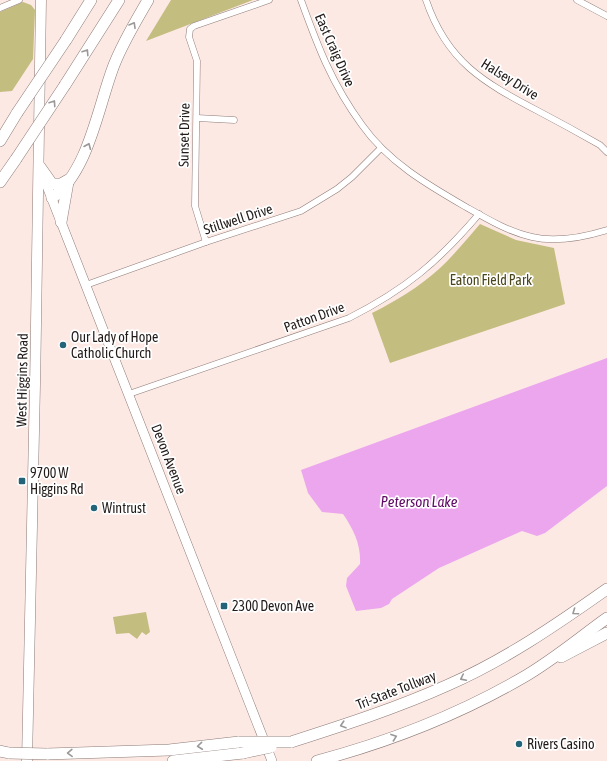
<svg xmlns="http://www.w3.org/2000/svg" width="607" height="761" font-family="'Asap Condensed',sans-serif">
	<style>
		.green { fill: #c3bd80 }
		.water { fill: #eca6ee }
		.lines { fill: none; stroke-linecap: round; stroke-linejoin: round }
		.street-casing { stroke: #8d7b76; stroke-width: 7 }
		.secondary-casing { stroke: #8d7b76; stroke-width: 10 }
		.primary-casing { stroke: #8d7b76; stroke-width: 11 }
		.highway-casing { stroke: #8d7b76; stroke-width: 12 }
		.street { stroke: #fff; stroke-width: 6 }
		.secondary { stroke: #fff; stroke-width: 9 }
		.primary { stroke: #fff; stroke-width: 10 }
		.highway { stroke: #fff; stroke-width: 11 }
		.highway-bridge-casing { stroke: #8d7b76; stroke-width: 12; stroke-linecap: butt }
		.highway-bridge { stroke: #fff; stroke-width: 11 }
		.oneway { stroke: #9b9897 }
		.poi-dot { fill: #246479; stroke: #fff; stroke-width: 1.5 }
		.labels { text-anchor: middle; dominant-baseline: central; stroke-width: 3.5; stroke-linejoin: round; paint-order: stroke }
		.street-label { font-size: 14px; fill: #211a18; stroke: #fff }
		.park-label { font-size: 14px; fill: #4a451b; stroke: #fff }
		.poi-label { font-size: 14px; fill: #211a18; stroke: #fff; text-anchor: start }
		.water-label { font-size: 15px; font-style: italic; fill: #600a65; stroke: #fff }
	</style>
	<rect width="100%" height="100%" fill="#fde9e4"/>
	<g class="green">
		<path d="M171,0H253L146,41Z"/>
		<path d="M23,2L31,5L35,10L33,59L12,91L0,92V12Z"/>
		<path d="M480,224L516,240L554,248L565,304L390,363L372,313C396,301 419,287 439,269C454,255 467,239 480,224Z"/>
		<path d="M146,612L150,632L146,635L142,632L137,639L129,633L116,634L113,617Z"/>
	</g>
	<path class="water" d="M607,358V486L545,533L537,536L522,531L439,568L392,599L389,604L381,608L356,611L346,586L347,578L360,564C361,545 354,530 343,514L322,512L308,493L301,470Z"/>
	<g class="lines">
		<g class="street-casing">
			<g id="street">
				<path d="M301,0C318,47 332,84 362,125C388,162 428,185 466,207C487,219 509,232 532,237C557,243 584,237 607,230"/>
				<path d="M426,0C447,62 483,82 538,111C559,122 579,133 600,145L607,152"/>
				<path d="M577,0L607,16"/>
				<path d="M0,8L19,0"/>
				<path d="M197,118L234,120"/>
				<path d="M206,242L195,206L197,61L189,37L190,29L194,26L269,0"/>
				<path d="M86,285L206,242L301,211L337,189L352,177L381,148"/>
				<path d="M129,394L349,318C406,289 438,262 479,214"/>
			</g>
		</g>
		<g class="secondary-casing">
			<path id="secondary" d="M43,176L272,761"/>
		</g>
		<g class="primary-casing">
			<path id="primary" d="M27,761C34,507 37,254 41,0"/>
		</g>
		<g class="highway-casing">
			<g id="highway">
				<path d="M66,40L91,0"/>
				<path d="M65,85L119,0"/>
				<path d="M0,141L17,113"/>
				<path d="M40,167L52,184H61L68,180"/>
				<path d="M0,182L16,159"/>
				<path d="M52,198C89,171 98,106 114,65C123,42 136,21 148,0"/>
				<path d="M61,222L68,182"/>
				<path d="M561,657L607,633"/>
				<path d="M291,742C344,725 397,708 448,685C505,660 556,625 607,589"/>
				<path d="M0,751L9,753"/>
				<path d="M47,754L169,750L239,742"/>
				<path d="M173,761L243,753"/>
				<path d="M317,761C388,742 458,715 522,678C552,661 579,638 607,618"/>
			</g>
		</g>
		<use href="#street" class="street"/>
		<use href="#secondary" class="secondary"/>
		<use href="#primary" class="primary"/>
		<use href="#highway" class="highway"/>
		<g class="highway-bridge-casing">
			<g id="highway-bridge">
				<path d="M17,113L66,40"/>
				<path d="M16,159L65,85"/>
				<path d="M239,742H291"/>
				<path d="M9,753L47,754"/>
				<path d="M243,753L271,747"/>
			</g>
		</g>
		<use href="#highway-bridge" class="highway-bridge"/>
	</g>
	<defs><path id="oneway-chevron" d="M-2-3.5L2.5 0L-2 3.5" fill="none" stroke-width="1.6" stroke-linecap="round" stroke-linejoin="round"/></defs>
	<g class="oneway">
		<use href="#oneway-chevron" transform="translate(133 25) rotate(-60)"/>
		<use href="#oneway-chevron" transform="translate(86 52) rotate(-57)"/>
		<use href="#oneway-chevron" transform="translate(53 103) rotate(-56)"/>
		<use href="#oneway-chevron" transform="translate(88 146) rotate(-67)"/>
		<use href="#oneway-chevron" transform="translate(575 612) rotate(145)"/>
		<use href="#oneway-chevron" transform="translate(463 678) rotate(154)"/>
		<use href="#oneway-chevron" transform="translate(343 725) rotate(162)"/>
		<use href="#oneway-chevron" transform="translate(394 737) rotate(-20)"/>
		<use href="#oneway-chevron" transform="translate(200 746) rotate(174)"/>
		<use href="#oneway-chevron" transform="translate(70 753) rotate(178)"/>
	</g>
	<g class="poi-dot">
		<circle cx="63" cy="345" r="4"/>
		<rect x="18" y="477" width="8" height="8" rx="2"/>
		<circle cx="94" cy="508" r="4"/>
		<rect x="220" y="602" width="8" height="8" rx="2"/>
		<circle cx="519" cy="744" r="4"/>
	</g>
	<g class="labels">
		<g class="street-label">
			<text transform="translate(335 50) rotate(66)">East Craig Drive</text>
			<text transform="translate(510 79) rotate(32)">Halsey Drive</text>
			<text transform="translate(184 135) rotate(-89)">Sunset Drive</text>
			<text transform="translate(238 219) rotate(-18)">Stillwell Drive</text>
			<text transform="translate(314 317) rotate(-20)">Patton Drive</text>
			<text transform="translate(22 380) rotate(-89)">West Higgins Road</text>
			<text transform="translate(169 459) rotate(69)">Devon Avenue</text>
			<text transform="translate(396 690) rotate(-21)">Tri-State Tollway</text>
		</g>
		<g class="park-label">
			<text x="491" y="280">Eaton Field Park</text>
		</g>
		<g class="poi-label">
			<text x="71" y="337">Our Lady of Hope<tspan x="71" dy="16">Catholic Church</tspan></text>
			<text x="30" y="473">9700 W<tspan x="30" dy="16">Higgins Rd</tspan></text>
			<text x="102" y="508">Wintrust</text>
			<text x="232" y="606">2300 Devon Ave</text>
			<text x="527" y="744">Rivers Casino</text>
		</g>
		<g class="water-label">
			<text x="419" y="501">Peterson Lake</text>
		</g>
	</g>
</svg>
